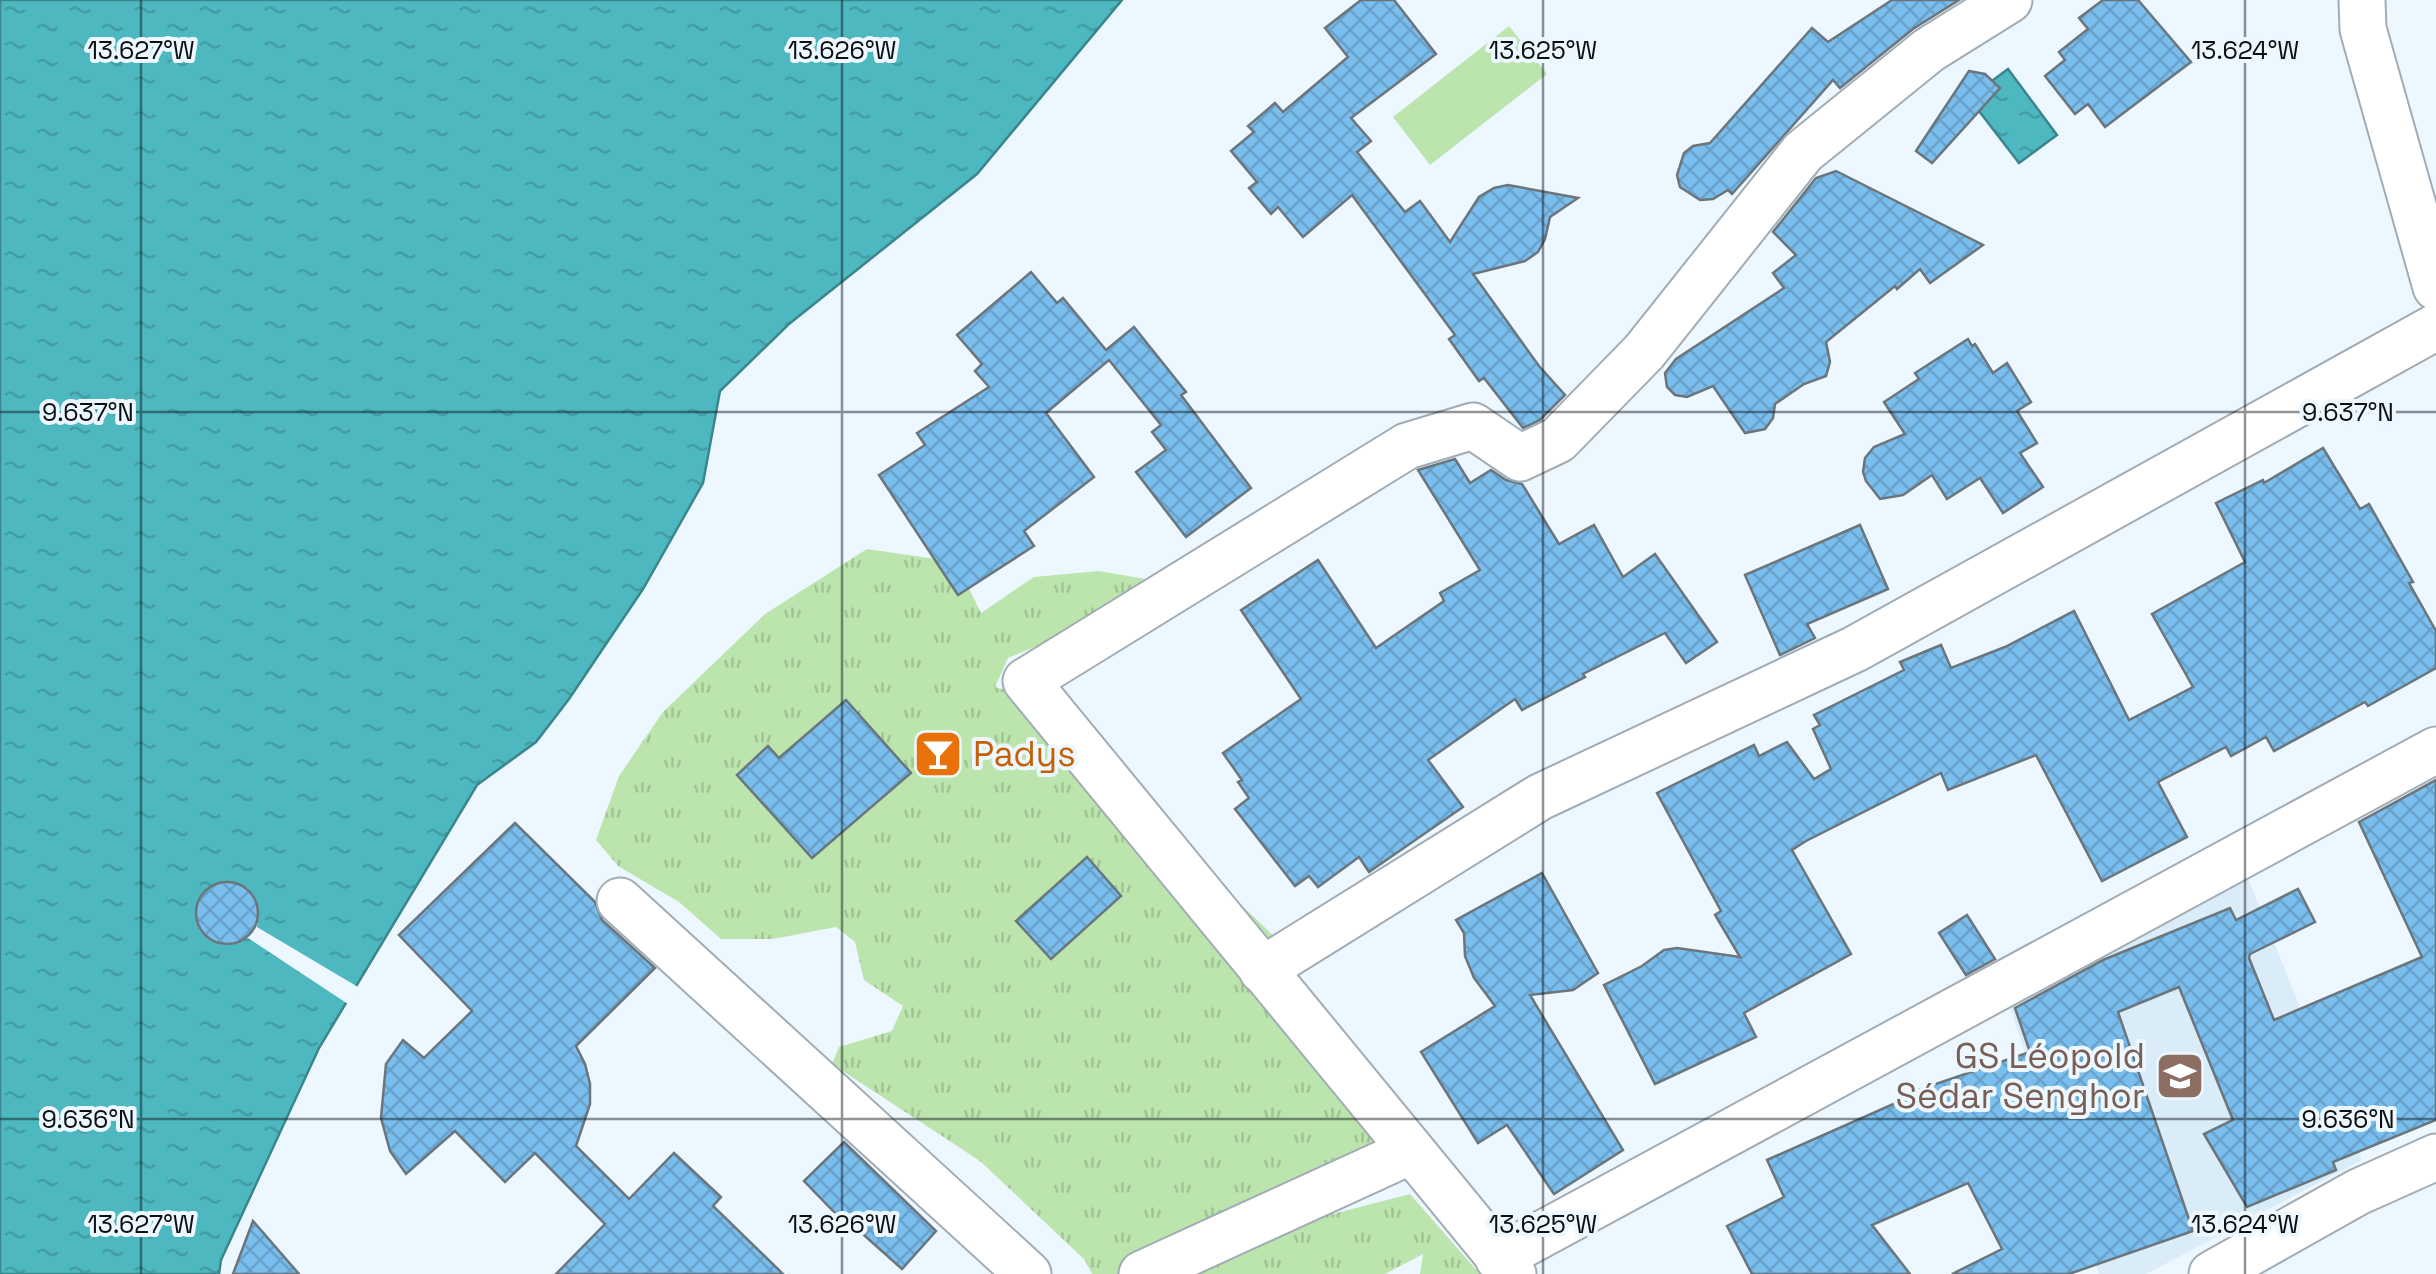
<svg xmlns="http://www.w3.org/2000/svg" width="2436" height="1274" font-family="'Space Grotesk',sans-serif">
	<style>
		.built { fill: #daecf8 }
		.grass { fill: url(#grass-tufts) }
		.pitch { fill: #bbe5ad }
		.water { fill: url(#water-ripples); stroke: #3a868c; stroke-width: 2.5 }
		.pier { fill: #ecf7ff }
		.building { fill: url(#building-cross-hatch); stroke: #6b757c; stroke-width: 2.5 }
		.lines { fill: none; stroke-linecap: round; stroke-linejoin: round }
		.minor-casing { stroke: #a2acb4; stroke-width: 49 }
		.minor { stroke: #fff; stroke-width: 45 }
		.ticks { fill: none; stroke: #0c1013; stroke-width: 2.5; stroke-opacity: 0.45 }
		.labels { text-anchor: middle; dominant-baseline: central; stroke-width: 8; stroke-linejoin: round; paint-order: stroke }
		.food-label { font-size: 35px; fill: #c56008; stroke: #ecf7ff; text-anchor: start }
		.education-label { font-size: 35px; fill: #785e54; stroke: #ecf7ff; text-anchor: end }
		.ticks-label { font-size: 25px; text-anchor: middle; fill: #0c1013; stroke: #ecf7ff; stroke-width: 8; stroke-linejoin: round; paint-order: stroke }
	</style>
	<defs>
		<pattern id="grass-tufts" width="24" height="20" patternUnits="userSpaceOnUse" patternTransform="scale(2.5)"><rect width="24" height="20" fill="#bbe5ad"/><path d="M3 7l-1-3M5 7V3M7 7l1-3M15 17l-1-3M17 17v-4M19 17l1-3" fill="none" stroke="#a0c394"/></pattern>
		<pattern id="water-ripples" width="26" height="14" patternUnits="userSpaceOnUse" patternTransform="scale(2.5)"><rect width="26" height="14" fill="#4eb8c0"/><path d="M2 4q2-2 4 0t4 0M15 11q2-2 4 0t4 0" fill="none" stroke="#439da4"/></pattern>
		<pattern id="building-cross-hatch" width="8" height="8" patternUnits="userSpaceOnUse" patternTransform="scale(2.5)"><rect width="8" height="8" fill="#7abeee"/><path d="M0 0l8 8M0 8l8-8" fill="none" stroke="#68a2cb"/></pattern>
	</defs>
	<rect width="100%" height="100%" fill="#ecf7ff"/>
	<path class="built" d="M2247,876L2362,1160L2146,1274H2099L2005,992Z"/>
	<path class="grass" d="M867,549L956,562L981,613L1034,577L1099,571L1151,580L1073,631L1008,658L995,687L1068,706L1216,881L1275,937L1253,997L1352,1055L1378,1144L1298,1223L1410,1194L1480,1274H1420L1423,1254L1385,1274H1092L1085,1260L980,1161L832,1064L839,1047L892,1031L903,1006L864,980L855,942L836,927L773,939H721L679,902L618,866L596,840L619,776L663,712L765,614Z"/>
	<path class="pitch" d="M1509,26L1547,74L1430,165L1393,117Z"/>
	<g class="water">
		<path d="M0,0H1122L977,174L789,324L720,391L703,483L643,589L569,699L536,742L477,785L319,1048L221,1260L219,1274H0Z"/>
		<path d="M2008,69L2057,135L2019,163L1969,98Z"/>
	</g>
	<path class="pier" d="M233,882L247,888L256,899L259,913L257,927L358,987L348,1004L248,938L224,945L212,941L200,931L196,917L197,903L205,890L218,883Z"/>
	<g class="building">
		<path d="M1361,0H1394L1436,54L1351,118L1371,141L1357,152L1405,212L1420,201L1450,242L1479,197L1494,188L1508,185L1578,198L1550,217L1545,239L1538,252L1525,261L1473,274L1539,366L1565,395L1540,420L1523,428L1484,378L1479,381L1449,339L1455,335L1352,195L1303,237L1278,207L1271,214L1249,188L1257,182L1231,151L1254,132L1248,126L1275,103L1283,112L1348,57L1325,28Z"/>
		<path d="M1892,0H1959L1913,29L1840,88L1833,80L1732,194L1728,190L1713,199L1700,200L1680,187L1677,175L1684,153L1693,146L1710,143L1812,28L1828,42Z"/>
		<path d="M2103,0H2138L2191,62L2105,127L2088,104L2075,114L2045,76L2065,60L2059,52L2088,29L2079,18Z"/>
		<path d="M1969,71L1985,74L2000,88L1932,163L1916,151Z"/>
		<path d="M1836,171L1983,245L1930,283L1920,269L1897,289L1895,286L1826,342L1830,362L1826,376L1804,384L1775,404L1773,418L1765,429L1745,433L1713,386L1687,397L1675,395L1667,387L1665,373L1676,359L1784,288L1773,273L1796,255L1773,232L1816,178Z"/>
		<path d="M1031,272L1057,303L1063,298L1106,350L1134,327L1186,392L1181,395L1251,488L1186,537L1136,472L1166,450L1152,432L1161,425L1109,360L1046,413L1094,477L1024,531L1034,546L958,595L879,475L925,445L917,433L989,387L975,371L982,364L957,335Z"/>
		<path d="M1968,339L1972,346L1975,344L1993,373L2007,363L2031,402L2017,411L2037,443L2020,453L2043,487L2003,513L1980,478L1947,499L1932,475L1903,495L1880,499L1866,481L1863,472L1865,458L1874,447L1905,434L1884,402L1919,379L1915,373Z"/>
		<path d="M2323,448L2360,509L2369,504L2413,582L2409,583L2436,631V668L2368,706L2365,702L2274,751L2266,737L2231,756L2226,747L2158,782L2187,837L2102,881L2036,755L1948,790L1941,773L1806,841L1792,850L1851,954L1744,1013L1756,1037L1655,1084L1604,985L1642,966L1664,950L1677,948L1740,957L1715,915L1721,911L1657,793L1754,745L1759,756L1787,742L1814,779L1831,769L1813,729L1820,725L1814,715L1904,670L1900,662L1941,645L1951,668L2005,647L2074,611L2129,720L2193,687L2152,614L2245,562L2216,503L2263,480L2264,483Z"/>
		<path d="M1455,459L1470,483L1491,470L1506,480L1522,484L1559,544L1594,525L1623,577L1655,554L1717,642L1686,663L1665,633L1583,674L1585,677L1522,710L1515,699L1428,760L1463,807L1369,872L1359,857L1318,887L1309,876L1295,886L1235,809L1249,798L1238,782L1242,780L1223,753L1301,699L1241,610L1318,560L1376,648L1444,601L1440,593L1480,570L1418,470Z"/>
		<path d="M1860,525L1888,589L1807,624L1815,638L1780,655L1745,575Z"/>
		<path d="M846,700L911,773L812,858L737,775L768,746L779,758Z"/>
		<path d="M2436,780V1120L2333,1162L2336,1170L2247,1207L2204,1134L2233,1120L2179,987L2118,1012L2193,1231L2069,1274H1952L2002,1249L1968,1183L1872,1225L1910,1274H1752L1727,1226L1784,1197L1767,1160L1916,1094L1915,1091L2030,1052L2015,1008L2103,960L2230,908L2236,920L2298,889L2315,922L2250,954L2249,958L2274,1020L2422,957L2359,822Z"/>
		<path d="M515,823L595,902L602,920L655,968L576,1046L585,1064L590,1084V1104L576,1146L629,1199L674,1153L721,1197L713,1206L783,1274H556L605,1224L535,1153L505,1182L455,1131L406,1174L390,1151L381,1118L386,1064L403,1040L424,1058L472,1011L399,935Z"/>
		<path d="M1087,857L1121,896L1051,959L1016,921Z"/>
		<path d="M1542,873L1598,973L1573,990L1530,995L1623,1150L1554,1194L1507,1125L1478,1143L1421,1052L1495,1006L1474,978L1465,956L1464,933L1456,920Z"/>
		<circle cx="227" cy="913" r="31"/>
		<path d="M1967,915L1995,959L1966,975L1939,933Z"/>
		<path d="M844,1142L936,1231L902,1269L838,1212L836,1214L804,1181Z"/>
		<path d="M253,1221L299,1274H233Z"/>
	</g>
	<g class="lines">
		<g class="minor-casing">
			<g id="minor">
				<path d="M2362,0L2363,29L2436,287"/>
				<path d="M620,901L1028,1274"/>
				<path d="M1262,970L1540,797L1855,649L2436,327"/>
				<path d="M1498,1258L2436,750"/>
				<path d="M1142,1274L1411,1151"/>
				<path d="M1513,1274L1026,681L1407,446L1473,426L1520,458L1558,440L1644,352L1803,152L1929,50L2009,0"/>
				<path d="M2212,1274L2358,1192L2436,1157"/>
			</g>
		</g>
		<use href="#minor" class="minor"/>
	</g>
	<path class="ticks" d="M141,0V1274M842,0V1274M1543,0V1274M2245,0V1274M0,412H2436M0,1119H2436"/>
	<defs>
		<g id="bar-square" transform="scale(2.5)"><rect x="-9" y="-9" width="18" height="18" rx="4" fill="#e8710a" stroke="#ecf7ff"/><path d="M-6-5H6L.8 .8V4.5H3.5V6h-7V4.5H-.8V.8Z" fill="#fff"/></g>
		<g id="school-square" transform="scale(2.5)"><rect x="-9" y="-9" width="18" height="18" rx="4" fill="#8d6e63" stroke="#ecf7ff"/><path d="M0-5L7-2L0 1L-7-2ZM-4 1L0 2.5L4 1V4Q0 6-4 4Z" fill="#fff"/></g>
	</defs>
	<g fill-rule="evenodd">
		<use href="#bar-square" x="938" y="754"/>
		<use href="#school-square" x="2180" y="1076"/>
	</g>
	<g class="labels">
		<g class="food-label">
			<text x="973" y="754">Padys</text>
		</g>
		<g class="education-label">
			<text x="2145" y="1056">GS Léopold<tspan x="2145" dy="40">Sédar Senghor</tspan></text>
		</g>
	</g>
	<g class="ticks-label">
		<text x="141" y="59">13.627°W</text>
		<text x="842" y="59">13.626°W</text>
		<text x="1543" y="59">13.625°W</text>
		<text x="2245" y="59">13.624°W</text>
		<text x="88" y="421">9.637°N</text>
		<text x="2348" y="421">9.637°N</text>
		<text x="88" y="1128">9.636°N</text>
		<text x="2348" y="1128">9.636°N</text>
		<text x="141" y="1233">13.627°W</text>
		<text x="842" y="1233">13.626°W</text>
		<text x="1543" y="1233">13.625°W</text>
		<text x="2245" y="1233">13.624°W</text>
	</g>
</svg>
